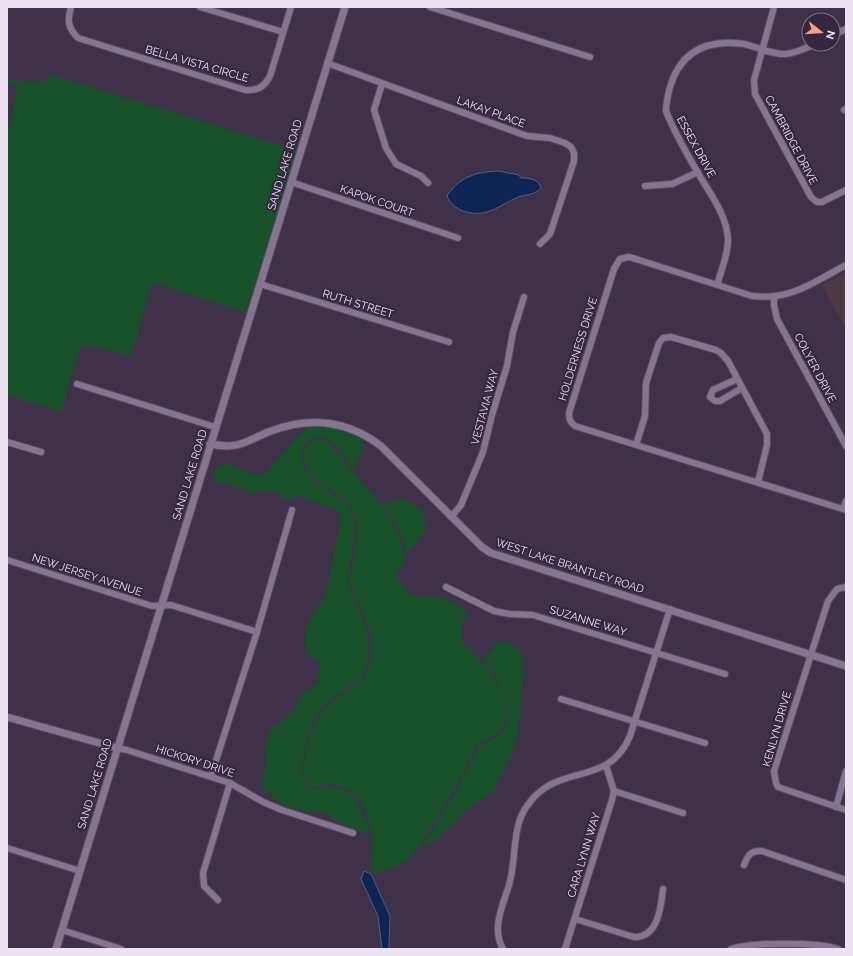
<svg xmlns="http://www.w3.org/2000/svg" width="853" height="956" font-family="Raleway,sans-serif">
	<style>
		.education { fill: #4b3944 }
		.green { fill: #185129 }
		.water { fill: #0e2553; stroke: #515e83 }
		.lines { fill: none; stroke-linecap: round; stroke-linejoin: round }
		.minor-casing { stroke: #594d63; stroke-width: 8 }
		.tertiary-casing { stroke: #594d63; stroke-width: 9 }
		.minor { stroke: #867592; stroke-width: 6 }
		.tertiary { stroke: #867592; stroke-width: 7 }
		.labels { text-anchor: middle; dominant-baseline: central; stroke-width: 4; stroke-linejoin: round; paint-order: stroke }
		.street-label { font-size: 11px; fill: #ece3f3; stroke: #352740 }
	</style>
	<rect width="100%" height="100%" fill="#40314a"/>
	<path class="education" d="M846,273V330L822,285Z"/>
	<g class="green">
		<path d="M50,75L143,103L147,107L152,106L291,149L294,147L298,148L248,313L152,283L131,356L88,345L80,348L61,412L7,395V128L10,125L18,84L7,85V80L24,82L47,81Z"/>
		<path d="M329,426L342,428L365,438L355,471L341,452L327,438L310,437L300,454L307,475L348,505L355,519L353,550L347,579L369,635L368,663L361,678L322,706L309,728L300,774L312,790L332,787L351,793L362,810L370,829V834L352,829L326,814L294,809L276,801L265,791L262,780L266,766L265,744L271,730L293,712L303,693L318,684L320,662L305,652L306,629L314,612L323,601L328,585L341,517L334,509L296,495L288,501C281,495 270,488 260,492C256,493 255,495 250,495L249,491L216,481L213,474L219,466L231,464C242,472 251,475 265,474L298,436L310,427Z"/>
		<path d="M312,439L326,440L383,507L400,538L406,559L396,576L411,596L448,599L468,612L462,624V641C481,660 502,681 506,709C507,715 504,725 502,731L477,745L458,783L428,833L410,858L391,870L371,874L372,829L365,809L353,792L332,784L313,788L302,774L311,729L324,708L363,679L371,663L372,635L349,579L356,550L357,519L350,504L309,474L302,455Z"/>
		<path d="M405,499L422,510L426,526L419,541L407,554L403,538L383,504Z"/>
		<path d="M510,642L523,656L525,673L521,691V709L515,748L492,794L474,804L435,841L419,849L430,835L460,784L479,747L505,732L508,709L497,678L481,657L485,658L497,644Z"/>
	</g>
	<g class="water">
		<path d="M498,171L519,175L521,178C529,178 539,179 541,188C535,195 527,194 518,197C508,201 498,209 487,212C472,216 453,211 447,196C459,177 476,172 498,171Z"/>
		<path d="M364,871L371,874L390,916L389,947L390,949H382L378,916L361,879Z"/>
	</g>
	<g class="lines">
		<g class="minor-casing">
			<g id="minor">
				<path d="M71,7C67,20 68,28 78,38L245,90C258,91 264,87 270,76L291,7"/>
				<path d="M200,7L283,32"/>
				<path d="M430,7L590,57"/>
				<path d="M774,7L754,80L755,94L811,197L817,202H822L846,190"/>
				<path d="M833,35L846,29"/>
				<path d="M327,63L527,136L550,138L565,143L571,147L574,153V161L550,234L540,244"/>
				<path d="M382,84L374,110L386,148L396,164L421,176L428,183"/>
				<path d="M844,110L846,109"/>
				<path d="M291,182L458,238"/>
				<path d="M645,186L672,184L698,172"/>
				<path d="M846,265C814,282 790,301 752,296L636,259L629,257L620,259L614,269L569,413C569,419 570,422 575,426L846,510"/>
				<path d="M260,284L449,342"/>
				<path d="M717,285C721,271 728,255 728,240C727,215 710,194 698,173C687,154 674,132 666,111C666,102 668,95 670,87C681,50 708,39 744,44C758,47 772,55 786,54C796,53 806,48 815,44"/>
				<path d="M774,297V305L777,319L846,446"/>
				<path d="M737,379L713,390L710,397L715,401H720L742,388"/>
				<path d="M77,384L215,427"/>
				<path d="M7,442L41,452"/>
				<path d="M636,445L645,416L646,383L659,343L663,338L671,337L716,350L721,353L728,361L767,434V445L758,482"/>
				<path d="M843,509L846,501"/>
				<path d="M451,517L461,505L483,452L492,415L507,366L513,332L524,297"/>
				<path d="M7,560L152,606L171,605L257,632"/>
				<path d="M446,587L494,611L510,614L533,615L725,674"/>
				<path d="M846,587L837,589L828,601L774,771L776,783L778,787L846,810"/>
				<path d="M561,699L705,743"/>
				<path d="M117,748L127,750L230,783L263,802L282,810L353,833"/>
				<path d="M211,776L257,632L292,510"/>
				<path d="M614,791L683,813"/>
				<path d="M836,807L846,771"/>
				<path d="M7,848L80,871"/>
				<path d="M744,865C748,855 751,850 762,851L846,880"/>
				<path d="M218,900L204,886L203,873L230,783"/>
				<path d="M575,919L634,937C658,938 661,907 663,889"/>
				<path d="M62,930L121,949"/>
				<path d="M503,949C491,929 503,905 509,885C517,859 511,828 527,806C557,761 608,789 630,736L670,609"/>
				<path d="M565,949L612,800L614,791L606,766"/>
				<path d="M731,949C750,942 818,942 838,949"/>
			</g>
		</g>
		<g class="tertiary-casing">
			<g id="tertiary">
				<path d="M210,444C240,450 245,441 271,431C311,416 347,420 381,446L482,547L491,553L846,666"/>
				<path d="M7,717L117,748"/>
				<path d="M56,949L345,7"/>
			</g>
		</g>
		<use href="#minor" class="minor"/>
		<use href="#tertiary" class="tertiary"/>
	</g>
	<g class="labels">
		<g class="street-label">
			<text transform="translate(197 64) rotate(16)">BELLA VISTA CIRCLE</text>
			<text transform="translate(491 112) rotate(20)">LAKAY PLACE</text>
			<text transform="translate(791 140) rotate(62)">CAMBRIDGE DRIVE</text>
			<text transform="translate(696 147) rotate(61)">ESSEX DRIVE</text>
			<text transform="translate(285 165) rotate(-73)">SAND LAKE ROAD</text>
			<text transform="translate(377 201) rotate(19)">KAPOK COURT</text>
			<text transform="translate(358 304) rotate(17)">RUTH STREET</text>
			<text transform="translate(578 349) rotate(-73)">HOLDERNESS DRIVE</text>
			<text transform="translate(815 368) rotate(62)">COLYER DRIVE</text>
			<text transform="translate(485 407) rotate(-75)">VESTAVIA WAY</text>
			<text transform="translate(190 475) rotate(-73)">SAND LAKE ROAD</text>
			<text transform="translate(570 566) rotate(18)">WEST LAKE BRANTLEY ROAD</text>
			<text transform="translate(87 575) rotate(18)">NEW JERSEY AVENUE</text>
			<text transform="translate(588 621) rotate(17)">SUZANNE WAY</text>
			<text transform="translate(777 729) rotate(-74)">KENLYN DRIVE</text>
			<text transform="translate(195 761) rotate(18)">HICKORY DRIVE</text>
			<text transform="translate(95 784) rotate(-73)">SAND LAKE ROAD</text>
			<text transform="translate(584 855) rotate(-73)">CARA LYNN WAY</text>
		</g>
	</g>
	<rect width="853" height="956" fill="none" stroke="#ece3f3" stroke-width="16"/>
	<g transform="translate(821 32) rotate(107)"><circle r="19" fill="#352740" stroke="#7e7288"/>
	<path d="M0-3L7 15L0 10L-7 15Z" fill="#f39f84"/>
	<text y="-6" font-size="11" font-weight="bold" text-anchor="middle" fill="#ece3f3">N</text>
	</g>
</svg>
